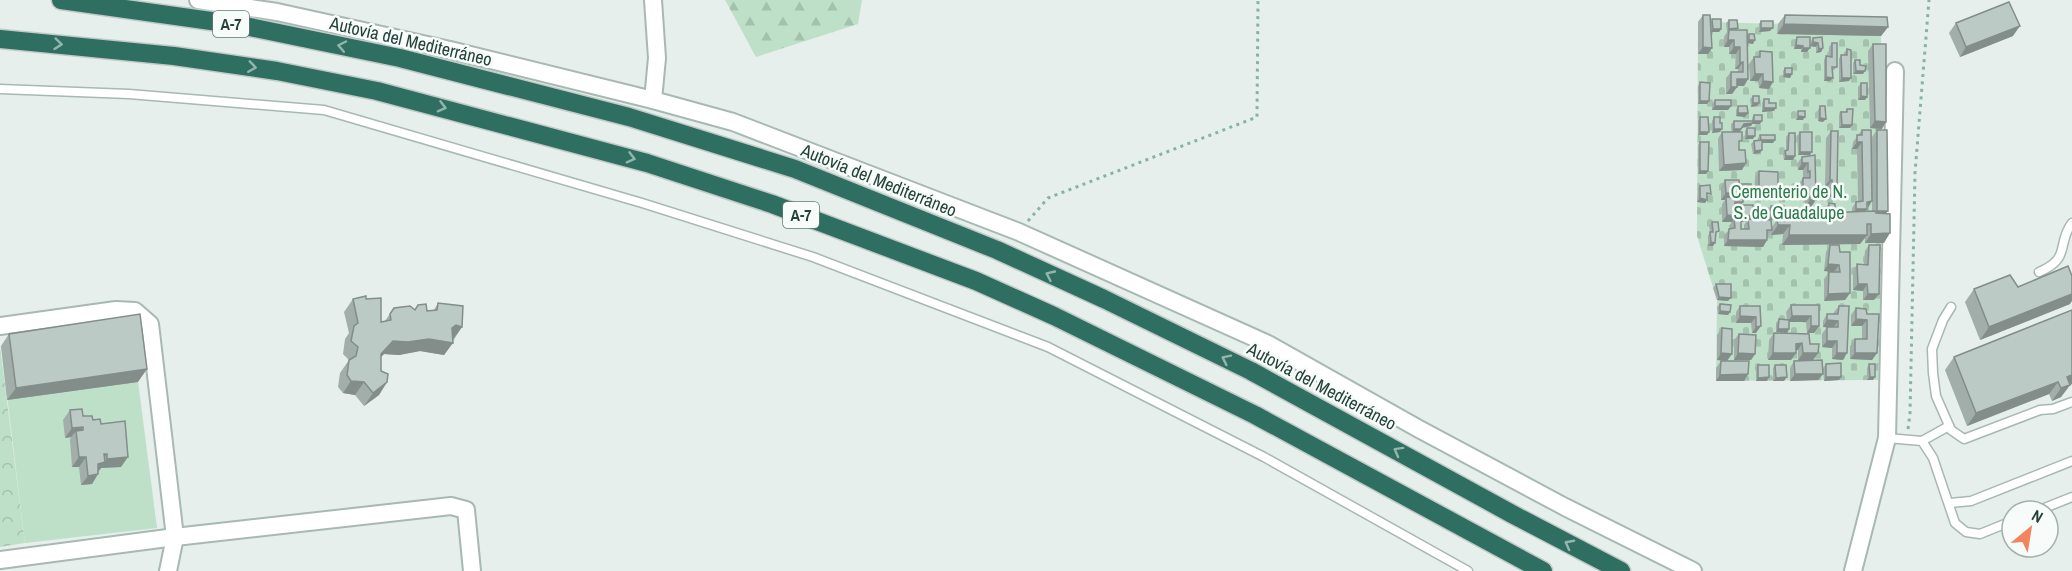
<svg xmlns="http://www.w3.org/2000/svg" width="2072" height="571" font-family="'Archivo Narrow',sans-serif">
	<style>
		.green { fill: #bfe0c8 }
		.forest { fill: url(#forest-firs) }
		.cemetery { fill: url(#cemetery-stones) }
		.park { fill: url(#park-crowns) }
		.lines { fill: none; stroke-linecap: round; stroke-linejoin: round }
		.lane-casing { stroke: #a8b8b2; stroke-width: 11 }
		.street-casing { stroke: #a8b8b2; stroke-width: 20 }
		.highway-casing { stroke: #c2cac8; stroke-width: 21 }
		.path { stroke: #86b3a5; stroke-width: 3; stroke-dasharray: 3 4.5; stroke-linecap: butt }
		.lane { stroke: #fff; stroke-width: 8 }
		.street { stroke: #fff; stroke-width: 16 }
		.highway { stroke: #2f6f62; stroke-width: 18 }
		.wall { fill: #a1aea9; fill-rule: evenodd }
		.shaded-wall { fill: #838d89 }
		.building { fill: #bbcac4; stroke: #838d89; stroke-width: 1.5 }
		.oneway { stroke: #93b5ae }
		.labels { text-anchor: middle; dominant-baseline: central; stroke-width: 5; stroke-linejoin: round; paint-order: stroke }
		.shield { fill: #f7fbf9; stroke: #637a73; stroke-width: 1.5 }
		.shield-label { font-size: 16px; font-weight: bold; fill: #24423a }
		.street-label { font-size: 18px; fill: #24423a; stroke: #f7fbf9 }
		.park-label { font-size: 18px; fill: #2d7a4b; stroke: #f7fbf9 }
	</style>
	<defs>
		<pattern id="forest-firs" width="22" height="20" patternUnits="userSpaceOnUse" patternTransform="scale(1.5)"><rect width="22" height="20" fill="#bfe0c8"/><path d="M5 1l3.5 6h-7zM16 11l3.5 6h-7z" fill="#a4c1ad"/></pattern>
		<pattern id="cemetery-stones" width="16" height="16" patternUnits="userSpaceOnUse" patternTransform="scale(1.5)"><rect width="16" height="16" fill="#bfe0c8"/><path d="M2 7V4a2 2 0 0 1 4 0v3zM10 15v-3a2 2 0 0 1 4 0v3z" fill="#a4c1ad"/></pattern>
		<pattern id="park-crowns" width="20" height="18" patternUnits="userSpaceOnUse" patternTransform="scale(1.5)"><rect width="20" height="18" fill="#bfe0c8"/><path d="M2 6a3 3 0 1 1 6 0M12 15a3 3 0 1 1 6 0" fill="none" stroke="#a4c1ad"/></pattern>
	</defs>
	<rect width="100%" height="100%" fill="#e6efeb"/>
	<path class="green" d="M131,327L157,528L25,543L1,346Z"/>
	<path class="forest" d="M725,0H862L858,24L756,57Z"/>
	<path class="cemetery" d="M1698,22L1881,26V302L1878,380L1716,381L1717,300L1697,236Z"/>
	<path class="park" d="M0,346L25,543L0,547Z"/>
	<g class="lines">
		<g class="lane-casing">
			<g id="lane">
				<path d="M0,89L129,94L324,110L642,203L813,257L1048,347L1264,457L1468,571"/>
				<path d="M2039,272C2072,258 2056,244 2072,223"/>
				<path d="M1951,307L1943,320L1932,349L1933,373L1936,396L1951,430L1964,439L2040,410L2053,409L2072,402"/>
				<path d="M1887,438L1922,441L1933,458L1955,523L1966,532L1980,534L2012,521"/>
				<path d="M1922,441L1949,426"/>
				<path d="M1950,503L1971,501L2072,461"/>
				<path d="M2037,511L2072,497"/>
			</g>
		</g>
		<g class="street-casing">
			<g id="street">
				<path d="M198,0L277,12L450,50L653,100L733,122L1019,232L1268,344L1419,429L1565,507L1693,571"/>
				<path d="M653,100L657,58L653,0"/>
				<path d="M0,326L116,310L135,311L150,324L175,537L168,571"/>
				<path d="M0,560L175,537L451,506L466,510L472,571"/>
				<path d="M1853,571L1887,438L1895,71"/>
			</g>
		</g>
		<g class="highway-casing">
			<g id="highway">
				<path d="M61,0L240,25L400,58L629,117L795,169L997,250L1104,299L1251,371L1512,514L1621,571"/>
				<path d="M0,39L174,56L277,71L377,91L647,163L772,204L976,281L1054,316L1255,415L1543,571"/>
			</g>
		</g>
		<g class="path">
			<path d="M1028,221L1048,198L1257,117L1258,0"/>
			<path d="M1908,429L1910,414L1915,173L1929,0"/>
		</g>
		<use href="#lane" class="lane"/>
		<use href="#street" class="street"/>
		<use href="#highway" class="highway"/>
	</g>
	<g class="wall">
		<path d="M1703,15L1711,21L1712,19L1721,29L1719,32H1711L1712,48L1708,54H1698V22Z"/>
		<path d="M1785,15L1888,27L1881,36L1777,34L1778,24Z"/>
		<path d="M1729,20L1738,28L1736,30L1747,36L1749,34L1753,44L1748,43V79L1744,86H1737V87L1732,94H1726V78L1731,72H1738V69H1735L1736,54H1729V47H1724V37L1727,32L1726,23Z"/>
		<path d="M1761,21L1770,31L1759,32V24Z"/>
		<path d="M1956,23L2013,36L1960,57L1949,33Z"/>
		<path d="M1797,37L1807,52H1801V49H1794L1795,40Z"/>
		<path d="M1813,38L1823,48L1821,52L1816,53V47L1810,46L1811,41Z"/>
		<path d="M1832,43L1837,67L1834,70H1832L1830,81H1824V60L1826,56L1829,57V47Z"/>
		<path d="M1873,44L1882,129L1870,128L1868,51Z"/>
		<path d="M1847,49L1849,81L1839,82V59L1841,55H1844V53Z"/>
		<path d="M1760,51L1769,89L1759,88L1758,81H1750L1749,64L1754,57H1757Z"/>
		<path d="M1855,60L1860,65L1863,74H1853V63Z"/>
		<path d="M1785,68L1792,74L1790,78L1783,77V71Z"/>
		<path d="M1700,82L1709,101L1707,104H1698V86Z"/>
		<path d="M1861,83L1867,97L1865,100H1858V87Z"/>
		<path d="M1753,96L1759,103L1757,106L1751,107L1750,99Z"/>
		<path d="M1764,99L1769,103L1774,111L1762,112V103Z"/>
		<path d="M1715,100L1731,106L1728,110H1712V104Z"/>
		<path d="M1738,106L1745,117L1736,116V110Z"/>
		<path d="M1820,106L1823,122L1818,121V110Z"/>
		<path d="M1847,109L1852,125L1850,128H1839V116L1841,112H1845Z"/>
		<path d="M1754,115L1760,124H1752L1751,126L1743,127L1740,132L1739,145L1742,170L1719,171L1718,139L1722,132H1732L1731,124L1734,121H1752V118Z"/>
		<path d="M1700,117L1709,132L1707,135H1698V120Z"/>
		<path d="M1714,117L1720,132L1712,133V121Z"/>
		<path d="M1747,128L1753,139H1745V131Z"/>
		<path d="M1862,130L1867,208L1866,211H1872V137L1877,130L1886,213L1884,243H1865V238L1860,244L1782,245L1783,234L1771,235V232L1767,237V240L1763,247L1724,246V235L1730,229L1729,226L1732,222H1722V204L1725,200H1721V187L1725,180L1739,186L1741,184L1748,194H1743L1741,205L1753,216L1751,219H1769V209L1771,206L1784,216L1783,219L1792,218L1795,214L1816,213V211L1818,208L1826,207L1829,203L1835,212H1852V208L1856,202L1858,201L1857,149H1852L1853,142ZM1771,220H1777L1772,227ZM1741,222H1746L1744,225V229H1741Z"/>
		<path d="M1831,131H1838L1833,197H1828L1827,187L1825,186L1826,138Z"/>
		<path d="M1800,132L1810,155H1798L1797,136Z"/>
		<path d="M1789,133L1795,156L1793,160H1784L1783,154L1786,150V137Z"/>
		<path d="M1760,135L1773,143H1762L1760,153L1753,154L1751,144L1754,141L1758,140V138Z"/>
		<path d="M1700,142L1708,171L1706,174H1698V145Z"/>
		<path d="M1815,155L1811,207L1805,206V197H1798V185L1803,178V170H1798L1797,164L1802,157Z"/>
		<path d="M1759,171L1778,191L1774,197H1754L1755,178Z"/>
		<path d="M1700,186L1708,197H1707L1705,203L1697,202L1698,189Z"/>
		<path d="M1783,187L1793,197H1781V191Z"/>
		<path d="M1712,222L1716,235L1715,243L1713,246H1708V236L1710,232L1709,225Z"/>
		<path d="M1830,245L1840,252L1850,293L1845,300L1824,301V279L1829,272H1834L1824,271L1826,252Z"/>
		<path d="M1869,245L1874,300H1863V291L1853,290V271L1857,264L1864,265L1865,251Z"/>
		<path d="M1716,284L1728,301L1717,300L1713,288Z"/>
		<path d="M2018,287L2070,304L1980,340L1965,302L1974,289Z"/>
		<path d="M353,299H366L381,322L385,321L394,308L427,311L434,310L438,303L462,327L444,355L420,351L399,355L384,354L381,357V371L387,382L379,395L364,406L355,395L343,393L338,387L340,373L349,360L343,354L345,339L349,333L344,312Z"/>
		<path d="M1720,304L1730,312L1728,315L1718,314L1717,307Z"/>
		<path d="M1791,305H1819V326L1814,333H1807L1806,322H1789V329L1787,333L1776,332V323L1779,319L1787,320L1786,312Z"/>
		<path d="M1740,306H1760L1756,333H1752L1751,323H1736V312Z"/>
		<path d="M1839,306L1843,360L1832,359V348L1822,347V334L1827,327H1830H1823V321L1827,314H1834V312Z"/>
		<path d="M1856,308L1866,309L1877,353L1872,360L1850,359V346L1855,339H1862V326H1851V315Z"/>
		<path d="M1722,328L1727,361L1717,360V335Z"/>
		<path d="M1774,333L1810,344L1818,353L1813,360H1798V350H1796V353L1791,360H1768L1769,340Z"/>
		<path d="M9,334L138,382L7,400L1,346Z"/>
		<path d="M1739,334L1755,354L1751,360H1734V340Z"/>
		<path d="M1954,357L2072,384L2070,385L2061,397L2052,401L2049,394L1967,426L1945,370Z"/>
		<path d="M1721,361L1748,374L1744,381H1716V368Z"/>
		<path d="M1794,361L1818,380L1790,381V368Z"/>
		<path d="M1826,364L1839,380L1824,381L1823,368Z"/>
		<path d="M1869,364L1873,380H1867V368Z"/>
		<path d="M1758,365L1767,381H1756V368Z"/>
		<path d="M1775,365L1784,381H1773V368Z"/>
		<path d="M70,410L101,424L121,467L101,468L98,472V474L92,484L81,485L79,467H72L70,440L71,437L65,438L63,420Z"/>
	</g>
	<g class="shaded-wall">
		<path d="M1784,24L1888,27L1881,36L1777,34Z"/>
		<path d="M2020,26L2013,36L1960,57L1966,47Z"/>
		<path d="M1761,28H1773L1770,31L1759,32Z"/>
		<path d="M1713,29H1721L1719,32H1710Z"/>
		<path d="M1728,40H1734L1729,47H1724Z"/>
		<path d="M1749,40H1755L1753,44L1747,43Z"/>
		<path d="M1813,42L1818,43L1816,47L1810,46Z"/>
		<path d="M1796,45L1803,46L1801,49H1794Z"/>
		<path d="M1703,47L1712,48L1708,54H1698Z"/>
		<path d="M1734,47H1740L1736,54H1729Z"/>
		<path d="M1803,48H1810L1807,52H1801Z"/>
		<path d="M1823,48L1821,52L1816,53L1819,49Z"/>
		<path d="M1743,62L1738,69H1735L1740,63Z"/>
		<path d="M1856,71H1865L1863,74H1853Z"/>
		<path d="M1755,74H1763L1758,81H1750Z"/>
		<path d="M1785,74H1792L1790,78L1783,77Z"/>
		<path d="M1826,77L1833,78L1830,81H1824Z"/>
		<path d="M1842,78H1851L1849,81L1839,82Z"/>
		<path d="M1737,79H1748L1744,86H1732Z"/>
		<path d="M1763,81L1773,82L1769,89L1759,88Z"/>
		<path d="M1731,87H1737L1732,94H1726Z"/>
		<path d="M1861,96L1867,97L1865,100H1858Z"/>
		<path d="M1700,101H1709L1707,104H1698Z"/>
		<path d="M1753,103H1759L1757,106L1751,107Z"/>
		<path d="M1715,106H1731L1728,110H1712Z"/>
		<path d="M1764,108H1776L1774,111L1762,112Z"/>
		<path d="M1738,113H1748L1745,117L1736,116Z"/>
		<path d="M1798,116L1805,117L1803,120H1796Z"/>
		<path d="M1820,118L1826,119L1823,122L1818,121Z"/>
		<path d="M1754,121H1762L1760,124H1752Z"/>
		<path d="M1875,121L1886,122L1882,129L1870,128Z"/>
		<path d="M1753,123L1751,126L1742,128L1744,124Z"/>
		<path d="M1842,125H1852L1850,128H1839Z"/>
		<path d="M1714,129H1722L1720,132L1712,133Z"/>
		<path d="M1734,129H1741L1739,133H1732Z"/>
		<path d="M1700,132H1709L1707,135H1698Z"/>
		<path d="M1747,136H1755L1753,139H1745Z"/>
		<path d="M1762,140H1775L1773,143H1760Z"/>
		<path d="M1857,142H1862L1857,149H1852Z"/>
		<path d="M1762,150L1760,153L1753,154L1755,151Z"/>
		<path d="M1800,152H1812L1810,155H1798Z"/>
		<path d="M1786,156H1795L1793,160H1784Z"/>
		<path d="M1746,163L1742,170L1719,171L1724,165Z"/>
		<path d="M1802,163H1808L1803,170H1798Z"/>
		<path d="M1700,171H1708L1706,174H1698Z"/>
		<path d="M1830,180H1832L1827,187L1825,186Z"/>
		<path d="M1741,190H1750L1748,194H1738Z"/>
		<path d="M1759,190L1778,191L1774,197H1754Z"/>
		<path d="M1803,190H1809L1805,197H1798Z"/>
		<path d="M1833,190H1837L1833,197H1828Z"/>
		<path d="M1726,193H1733L1729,200L1726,197L1725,200H1721Z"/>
		<path d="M1784,194H1795L1793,197H1781Z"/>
		<path d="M1700,198L1707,200L1705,203L1697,202Z"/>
		<path d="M1810,200H1816L1811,207L1805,206Z"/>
		<path d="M1872,201L1868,208L1867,202Z"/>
		<path d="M1735,202H1743L1738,209H1730Z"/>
		<path d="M1856,209H1867L1863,216L1852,215Z"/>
		<path d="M1877,211H1888L1883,217H1872Z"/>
		<path d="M1727,215L1753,216L1749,222L1748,219L1746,222H1734V219L1732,222H1722Z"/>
		<path d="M1784,216L1782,220H1769L1771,217Z"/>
		<path d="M1778,225H1790L1783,234L1771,235Z"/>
		<path d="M1890,233L1884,243H1865L1871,234Z"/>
		<path d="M1789,235H1867L1860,244L1782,245Z"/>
		<path d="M1728,240H1767L1763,247L1724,246Z"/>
		<path d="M1711,242L1715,243L1713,246H1708Z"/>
		<path d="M1828,264L1839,265L1834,272L1824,271Z"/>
		<path d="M1858,284H1867L1863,291L1853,290Z"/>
		<path d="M1850,293L1845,300L1824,301L1828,294Z"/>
		<path d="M1868,294H1879L1874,300H1863Z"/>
		<path d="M2072,294V301L2070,304L1980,340L1989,327Z"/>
		<path d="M1719,297L1731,298L1728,301L1717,300Z"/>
		<path d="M1720,311L1730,312L1728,315L1718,314Z"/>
		<path d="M1740,316L1756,317L1751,323H1736Z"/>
		<path d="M1792,316H1811L1806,322H1787Z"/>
		<path d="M1856,319L1867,320L1862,326H1851Z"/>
		<path d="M1827,320L1838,321L1833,328L1823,327Z"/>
		<path d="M456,325L462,327L453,339L452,328Z"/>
		<path d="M1761,326L1756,333H1752L1756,327Z"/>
		<path d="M1811,326H1819L1814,333H1807Z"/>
		<path d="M1778,329H1789L1787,333L1776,332Z"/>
		<path d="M429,339L453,343L444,355L420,351L399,355L384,354L372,366L381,354L393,341Z"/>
		<path d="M1827,341H1837L1832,348L1822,347Z"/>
		<path d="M1802,343L1798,350H1791L1796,344Z"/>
		<path d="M1721,353L1732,354L1727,361L1717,360Z"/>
		<path d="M1738,353L1755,354L1751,360H1734Z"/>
		<path d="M1773,353H1796L1791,360H1768Z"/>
		<path d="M1803,353H1818L1813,360H1798Z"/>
		<path d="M1837,353H1847L1843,360L1832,359Z"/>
		<path d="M1855,353H1877L1872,360L1850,359Z"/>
		<path d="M147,369L138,382L7,400L16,388Z"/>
		<path d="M1748,374L1744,381H1716L1720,375Z"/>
		<path d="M1795,374H1823L1818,380L1790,381Z"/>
		<path d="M2072,375V384L2061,388L2067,377Z"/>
		<path d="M1769,377L1767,381H1756L1758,378Z"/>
		<path d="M1787,377L1784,381H1773L1776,378Z"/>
		<path d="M1826,377H1841L1839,380L1824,381Z"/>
		<path d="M1870,377H1875L1873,380H1867Z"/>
		<path d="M351,381L364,382L355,395L343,393Z"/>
		<path d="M387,382L379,395L364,406L373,393Z"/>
		<path d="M2058,382L2049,394L1967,426L1976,413Z"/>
		<path d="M2070,385L2061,397L2052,401L2061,388Z"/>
		<path d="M83,427L77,436L76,431L71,437L65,438L72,428Z"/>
		<path d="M104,454H107L100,463L104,462L107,459L128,457L121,467L101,468L98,472L91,474Z"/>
		<path d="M79,457H86L79,467H72Z"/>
		<path d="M98,474L92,484L81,485L88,476Z"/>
	</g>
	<g class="building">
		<path d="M2009,2L2020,26L1966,47L1956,23Z"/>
		<path d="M1703,15H1710L1712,48L1703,47Z"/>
		<path d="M1785,15L1887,17L1888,27L1784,24Z"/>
		<path d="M1712,19H1721V29H1713Z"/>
		<path d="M1729,20H1737L1738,28L1729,29Z"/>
		<rect x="1761" y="21" width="12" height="7"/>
		<path d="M1729,30H1747L1748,79H1737V87H1731V72H1743V62L1740,63V47H1734V40H1728Z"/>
		<path d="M1749,34H1754L1755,40H1749Z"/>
		<path d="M1797,37H1810V48H1803V46L1796,45Z"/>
		<path d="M1822,37L1823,48L1819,49L1818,43L1813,42V38Z"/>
		<path d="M1832,43H1837V67H1832L1833,78L1826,77V56L1832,57Z"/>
		<path d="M1873,44H1886V122L1875,121Z"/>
		<path d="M1847,49L1851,50V78H1842L1841,55H1847Z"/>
		<path d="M1760,51L1772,52L1773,82L1763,81V74H1755L1754,57H1760Z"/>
		<path d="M1855,60H1860V65L1866,66L1865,71H1856Z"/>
		<rect x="1785" y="68" width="7" height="6"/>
		<path d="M1700,82L1710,83L1709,101H1700Z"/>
		<path d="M1861,83H1867V97L1861,96Z"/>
		<rect x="1753" y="96" width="6" height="7"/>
		<path d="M1764,99H1769V103H1776V108H1764Z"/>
		<rect x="1715" y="100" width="16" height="6"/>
		<path d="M1738,106H1747L1748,113H1738Z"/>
		<path d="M1820,106H1825L1826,119L1820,118Z"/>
		<path d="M1847,109H1853L1852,125H1842L1841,112H1847Z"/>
		<path d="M1798,111H1805V117L1798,116Z"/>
		<rect x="1754" y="115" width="8" height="6"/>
		<path d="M1700,117H1708L1709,132H1700Z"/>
		<path d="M1714,117H1720V123H1722V129H1714Z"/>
		<path d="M1734,121H1753V123L1744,124L1741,129H1734Z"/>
		<rect x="1747" y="128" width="8" height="8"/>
		<path d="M1862,130H1871L1872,201L1867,202V209H1856V202L1863,201L1862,142H1857V135H1862Z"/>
		<path d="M1877,130H1887L1888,211H1877Z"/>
		<path d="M1831,131H1838L1837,190H1833L1832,180H1830Z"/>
		<path d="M1722,132H1742V141H1739V150H1745L1746,163L1724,165Z"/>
		<rect x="1800" y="132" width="12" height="20"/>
		<path d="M1789,133H1795V156H1786L1785,151L1788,150Z"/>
		<path d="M1760,135H1775V140H1762V150L1755,151L1754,141L1761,140Z"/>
		<path d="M1700,142H1709L1708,171H1700Z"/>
		<path d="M1815,155L1816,200H1810L1809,190H1803V178H1810V171L1808,172V163H1802V157Z"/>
		<path d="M1759,171L1778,172V191L1759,190Z"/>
		<path d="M1725,180H1739L1740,191H1743V202H1735V205H1753V216L1727,215L1726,197L1733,198V193H1726Z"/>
		<path d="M1741,184H1751L1750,190H1741Z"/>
		<path d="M1710,185L1711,194L1707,193V200L1700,198V186Z"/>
		<path d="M1783,187H1794L1795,194H1784Z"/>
		<path d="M1829,203L1835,204V212L1818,213V208L1829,207Z"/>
		<path d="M1771,206H1784V216L1771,217Z"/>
		<path d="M1875,211L1876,213L1890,214V233L1871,234V224H1867V235H1789L1790,225H1778L1777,219L1795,218V214Z"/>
		<path d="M1734,219H1741V229H1749L1748,219L1771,220L1772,230H1767V240H1728L1729,229L1735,228Z"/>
		<path d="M1712,222H1718L1719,231L1716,232L1715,243L1711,242L1710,232H1713Z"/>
		<path d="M1830,245H1839L1840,252H1850V293L1828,294L1829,272H1840L1839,265L1828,264Z"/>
		<path d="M1869,245H1880L1879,294H1868L1867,284H1858L1857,264L1868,265Z"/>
		<path d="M2068,266L2072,276V294L1989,327L1974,289L2010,275L2018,287Z"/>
		<path d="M1716,284H1731V298L1719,297Z"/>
		<path d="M366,296V299L381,298V322L391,320L390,314L394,308L410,306L415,310L418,305L426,304L427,311L437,310L438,303L463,306L462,327L456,325L452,328L453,343L429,339L408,342L393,341L381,354V371L388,374L387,382L373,393L364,382L351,381L347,375L349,360L356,356L358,347L351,341L354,326L358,323L353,299Z"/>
		<path d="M1720,304L1731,305L1730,312L1720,311Z"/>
		<path d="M1791,305H1819V326H1811V316H1792Z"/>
		<path d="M1740,306H1760L1761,326L1756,327V317L1740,316Z"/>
		<path d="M1839,306H1849L1847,353H1837V341H1827V327H1838V321L1827,320V314H1838Z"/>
		<path d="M1856,308L1866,309L1867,314H1879L1877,353H1855V339H1867V320L1856,319Z"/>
		<path d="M2072,310V375L2067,377L2070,385L2061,388L2058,382L1976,413L1954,357Z"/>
		<path d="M140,314L147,369L16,388L9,334Z"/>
		<path d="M1779,319L1789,320V329H1778Z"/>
		<path d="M1722,328L1732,329V354L1721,353Z"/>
		<path d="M1774,333L1809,334L1810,344H1819L1818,353H1803L1802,343L1796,344V353H1773Z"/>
		<path d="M1739,334L1756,335L1755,354L1738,353Z"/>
		<path d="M1822,360L1823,374H1795L1794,361Z"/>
		<path d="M1721,361H1749L1748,374L1720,375Z"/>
		<path d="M1841,363V377H1826V364Z"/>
		<path d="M1869,364H1875V377H1870Z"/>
		<path d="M1758,365H1769V377L1758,378Z"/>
		<path d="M1775,365H1786L1787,377L1776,378Z"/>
		<path d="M82,409L83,416H92L93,420L100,419L101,424L125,421L128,457L107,459V454H104L105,462L98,464V474L88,476L86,457H79L76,431L83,430V427L72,428L70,410Z"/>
	</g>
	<defs><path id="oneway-chevron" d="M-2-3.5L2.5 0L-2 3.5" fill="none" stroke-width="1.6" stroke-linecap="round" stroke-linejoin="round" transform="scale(1.5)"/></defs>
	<g class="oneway">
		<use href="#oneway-chevron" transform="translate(58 44) rotate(6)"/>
		<use href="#oneway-chevron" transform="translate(342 46) rotate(-168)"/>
		<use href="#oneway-chevron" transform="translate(252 67) rotate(8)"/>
		<use href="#oneway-chevron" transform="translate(442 107) rotate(14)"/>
		<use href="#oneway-chevron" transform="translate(631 158) rotate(15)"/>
		<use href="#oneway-chevron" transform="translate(1050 275) rotate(-155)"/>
		<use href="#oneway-chevron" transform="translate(1226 359) rotate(-154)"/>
		<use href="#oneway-chevron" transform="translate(1398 451) rotate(-151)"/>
		<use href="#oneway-chevron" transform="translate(1569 544) rotate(-152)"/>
	</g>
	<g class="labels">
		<g class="shield">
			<rect x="213" y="11" width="36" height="26" rx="4.5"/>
			<rect x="783" y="202" width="36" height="26" rx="4.5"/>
		</g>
		<g class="shield-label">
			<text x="231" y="24">A-7</text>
			<text x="801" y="215">A-7</text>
		</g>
		<g class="street-label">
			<text transform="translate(411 41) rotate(13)">Autovía del Mediterráneo</text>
			<text transform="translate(879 180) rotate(22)">Autovía del Mediterráneo</text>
			<text transform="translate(1322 386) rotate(28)">Autovía del Mediterráneo</text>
		</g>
		<g class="park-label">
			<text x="1789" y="191">Cementerio de N.<tspan x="1789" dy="21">S. de Guadalupe</tspan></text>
		</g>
	</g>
	<g transform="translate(2030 529) rotate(30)"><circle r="28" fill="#f7fbf9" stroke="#a3b1ad" stroke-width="1.5"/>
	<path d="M0-4.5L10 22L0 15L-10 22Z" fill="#f4845f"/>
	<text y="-9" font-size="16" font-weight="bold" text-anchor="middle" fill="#24423a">N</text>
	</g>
</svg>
